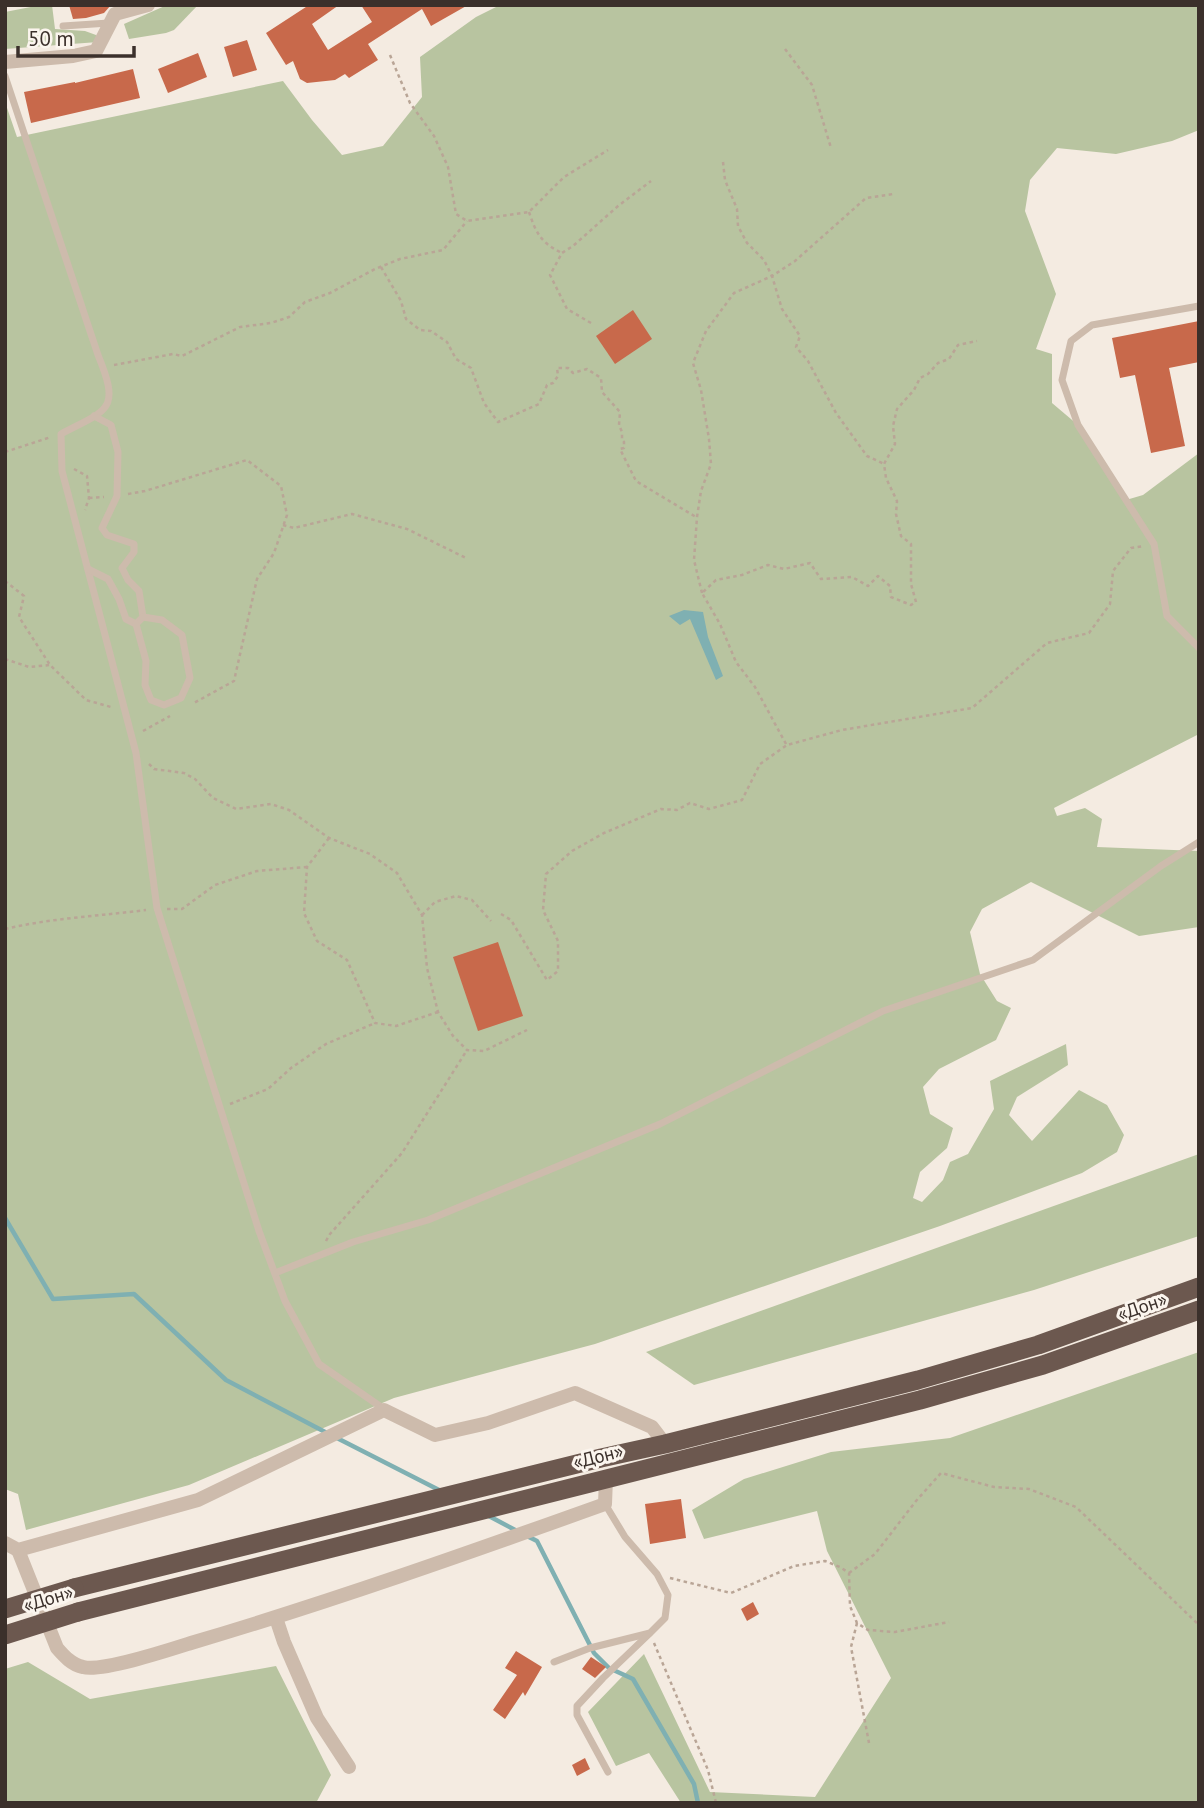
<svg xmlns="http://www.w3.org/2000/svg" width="1204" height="1808" font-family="'PT Sans',sans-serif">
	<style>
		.green { fill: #b8c4a0 }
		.water { fill: #7fb0b2 }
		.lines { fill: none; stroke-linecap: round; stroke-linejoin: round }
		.stream { stroke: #7fb0b2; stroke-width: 4.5 }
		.building { fill: #c8694b }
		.path { stroke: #b9a596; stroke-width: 2.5; stroke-dasharray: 3.5 3.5; stroke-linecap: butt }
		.service { stroke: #cdbbac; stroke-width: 7 }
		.minor { stroke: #cdbbac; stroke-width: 14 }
		.trunk { stroke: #6c584f; stroke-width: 19 }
		.trunk-bridge { stroke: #6c584f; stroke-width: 19 }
		.labels { text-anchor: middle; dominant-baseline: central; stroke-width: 6; stroke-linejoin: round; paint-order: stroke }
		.street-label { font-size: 19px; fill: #3b302b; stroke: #fbf5ee }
	</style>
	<rect width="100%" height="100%" fill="#f4ebe1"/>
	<g class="green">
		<path d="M41,5H52L55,29L85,31L96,35L98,42L5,49V12Z"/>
		<path d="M167,5H198L174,30L166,33L129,39L124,24Z"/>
		<path d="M500,5H1199V130L1172,141L1116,154L1057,148L1030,180L1025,211L1056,294L1036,349L1052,354V403L1078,425L1126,500L1143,495L1199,453V734L1054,808L1057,816L1085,808L1102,819L1097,847L1199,851V927L1139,936L1031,882L982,909L970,932L980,974L997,1001L1011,1008L996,1040L939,1069L923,1087L930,1114L953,1128L947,1148L920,1172L913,1198L922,1202L943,1180L950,1162L968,1154L994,1109L990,1081L1066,1044L1068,1065L1017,1097L1009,1115L1032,1141L1079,1090L1107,1105L1124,1135L1117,1152L1082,1173L940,1226L595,1344L394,1398L189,1485L26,1530L18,1494L5,1489V102L17,137L283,81L312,120L342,155L383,146L422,97L420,57L476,17Z"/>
		<path d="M1199,1154V1236L1034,1290L694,1385L646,1352Z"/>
		<path d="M1199,1352V1803H681L649,1753L616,1766L588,1712L644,1654L710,1792L815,1797L891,1678L827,1551L817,1511L704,1539L692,1510L744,1479L831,1452L950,1438Z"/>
		<path d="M28,1662L90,1699L276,1666L331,1775L316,1803H5V1669Z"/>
	</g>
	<path class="water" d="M684,610L703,612L708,637L723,676L716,680L690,619L680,625L669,616Z"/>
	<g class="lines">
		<g class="stream">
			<path d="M5,1218L53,1299L134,1294L226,1380L327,1433"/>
			<path d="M335,1437L439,1490"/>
			<path d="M487,1515L517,1531"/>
			<path d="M527,1536L537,1541L594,1653L609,1668L633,1679L694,1784L698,1803"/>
		</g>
	</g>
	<g class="building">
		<path d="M69,5H111L104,13L86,18L73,19Z"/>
		<path d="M309,5H339L312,24L328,50L372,22L361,5H468L431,26L422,9L368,44L378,60L349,78L345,74L335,80L307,83L300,79L293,61L286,65L266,33Z"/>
		<path d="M247,40L257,70L233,77L224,47Z"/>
		<path d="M198,53L207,77L168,93L158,69Z"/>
		<path d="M133,69L140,98L31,123L24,92L75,82V83Z"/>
		<path d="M633,310L652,339L615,364L596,336Z"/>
		<path d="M1199,321V362L1169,368L1185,446L1151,453L1135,375L1120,378L1112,338Z"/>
		<path d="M498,942L523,1016L478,1031L453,957Z"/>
		<path d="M681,1499L686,1538L650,1544L645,1504Z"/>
		<path d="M753,1602L759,1614L747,1621L741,1609Z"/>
		<path d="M516,1651L542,1667L525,1696L523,1692L505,1719L493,1710L517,1675L505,1668Z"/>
		<path d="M591,1657L606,1667L595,1678L582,1669Z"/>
		<path d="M585,1758L590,1769L577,1776L572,1765Z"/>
	</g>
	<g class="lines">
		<g class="path">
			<path d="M785,49L812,85L831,148"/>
			<path d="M390,55L410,103L434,136L448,167L456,214L467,221L529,212L564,177L608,150"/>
			<path d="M723,162L725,180L737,209L738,226L747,243L764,260L772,276L795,261L866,198L893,194"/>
			<path d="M529,212C536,233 541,243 562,253"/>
			<path d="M381,267L401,301L406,319L420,330L431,331L447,342L456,359L471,368L484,403L498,422L539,404L547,385L553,383L558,376L557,368H568L573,373L587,369L601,378L602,392L620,412L619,425L622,432V440L624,442V448L620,449L636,481L696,517"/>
			<path d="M591,323L567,309L550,275L562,253L573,246L618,206L651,181"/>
			<path d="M114,365L173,354L182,356L240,327L271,323L289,317L305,302L330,293L375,269L400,259L443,250L467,221"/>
			<path d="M5,452L51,437"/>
			<path d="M74,469L87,476L89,498L85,510"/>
			<path d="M128,494L145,491L247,460L281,486L287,515L274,553L257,579L234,681L192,704"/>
			<path d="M89,498L104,497"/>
			<path d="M283,525L294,528L352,514L407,529L466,558"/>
			<path d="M5,581L24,596L19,617L50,665L86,700L111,707"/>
			<path d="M702,593L694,560L697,517L701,491L711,464L709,439L701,390L693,363L706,331L734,293L772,276L782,309L800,336L796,347L808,361L836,413L867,456L884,464"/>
			<path d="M5,659L29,667L50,665"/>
			<path d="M143,731L170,716"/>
			<path d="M786,744L755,687L736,662L720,624L702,593L716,580L742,575L768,565L784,569L810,563L821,579L852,577L868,586L878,576L890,586L891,597L911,605L916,602L911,584V544L901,536L896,514L897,501L886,478L884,464L895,444L893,426L897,409L914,390L920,378L928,374L938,363L949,359L958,345L977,341"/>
			<path d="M149,764L154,769L184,773L195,779L213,798L236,809L271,804L289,810L329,838L370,854L397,873L422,915L427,968L438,1012L453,1036L467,1050L484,1051L527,1030"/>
			<path d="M329,838L307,867L304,913L317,941L347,960L375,1023L396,1026L438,1012"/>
			<path d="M167,909H182L215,885L257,871L307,867"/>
			<path d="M501,914L511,920L547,980L558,971V941L543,910L546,874L572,851L604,833L661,809L677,810L690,803L709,809L742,800L760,764L787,745L842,730L972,708L1047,643L1089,633L1110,604L1113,571L1131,548L1144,546"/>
			<path d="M422,915L435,902L456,896L472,900L491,921"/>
			<path d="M5,929C52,918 99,916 146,910"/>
			<path d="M230,1104L268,1089L291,1068L326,1044L375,1023"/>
			<path d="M326,1241L330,1234L402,1153L467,1050"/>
			<path d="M849,1573L875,1554L916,1501L941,1473L994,1487L1029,1489L1076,1507L1199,1625"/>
			<path d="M670,1578L731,1593L794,1566L825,1561L840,1567L849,1573L850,1606L857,1623L868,1630L895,1632L949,1622"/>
			<path d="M857,1623L851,1647L869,1743"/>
			<path d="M654,1643L708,1770L716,1803"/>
		</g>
		<g class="service">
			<path d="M63,26L109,23"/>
			<path d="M5,76L98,355C121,411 108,409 61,434L62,471L136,753L157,908L259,1231L285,1301L319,1364L384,1409"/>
			<path d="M1199,306L1092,325L1071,341L1062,380L1078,425L1154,544L1167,616L1199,648"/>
			<path d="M88,569L108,579L119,599L126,619L136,624L143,617L139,591L128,580L122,568L134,552V544L107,535L102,528L117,496L118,452L111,425L94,416"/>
			<path d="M136,624L146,661L145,685L151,700L164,705L181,698L190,678L182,635L162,620L143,617"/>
			<path d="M275,1273L353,1242L428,1220L660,1124L883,1011L1033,960L1161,866L1199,842"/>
			<path d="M554,1662L590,1648L650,1633L665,1618L668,1595L657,1574L625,1537L605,1504"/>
			<path d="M608,1772L577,1715V1706L603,1678L649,1634"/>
		</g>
		<g class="minor">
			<path d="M5,62L73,56L96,51L115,14L148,5"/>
			<path d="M5,1543L18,1550L198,1500L384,1410L435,1435L488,1423L575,1393L652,1427L665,1444"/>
			<path d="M18,1550L57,1648C64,1656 72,1665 83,1667C102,1672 169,1650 191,1643C330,1602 468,1553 605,1504L606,1478"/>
			<path d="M276,1618L284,1642L317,1718L349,1767"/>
		</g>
		<g class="trunk">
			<path d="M74,1588L601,1458L665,1444L918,1380L1038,1345L1199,1287"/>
			<path d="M78,1612L920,1400L1043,1365L1199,1310"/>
		</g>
		<g class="trunk-bridge">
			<path d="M5,1609L74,1588"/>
			<path d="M5,1635L78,1612"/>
		</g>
	</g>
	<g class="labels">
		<g class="street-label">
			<text transform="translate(1142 1306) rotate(-19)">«Дон»</text>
			<text transform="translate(598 1456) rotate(-14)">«Дон»</text>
			<text transform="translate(48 1598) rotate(-17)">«Дон»</text>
		</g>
	</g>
	<rect width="1204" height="1808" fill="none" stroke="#3b302b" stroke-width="14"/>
	<path d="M18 46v10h116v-10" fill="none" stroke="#3b302b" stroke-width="3.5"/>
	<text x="28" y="46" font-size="21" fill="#3b302b" stroke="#fbf5ee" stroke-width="5" paint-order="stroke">50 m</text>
</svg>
